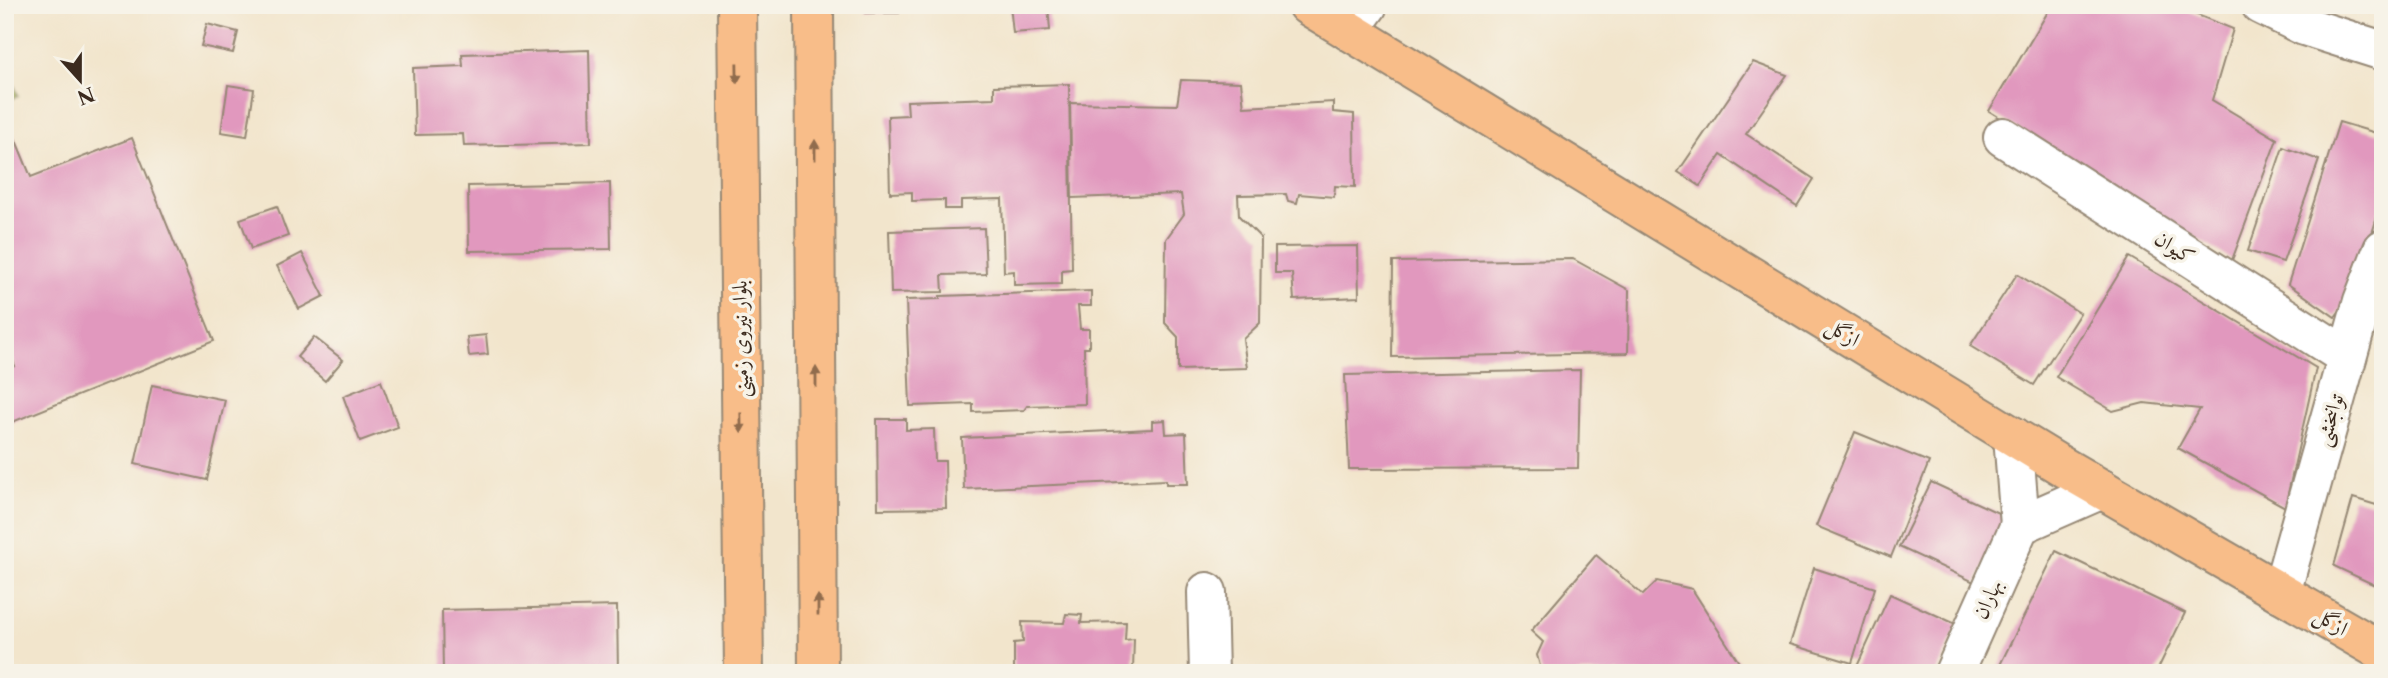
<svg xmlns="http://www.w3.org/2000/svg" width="2388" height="678" font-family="'Libre Caslon Text',Amiri,serif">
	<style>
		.green { fill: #adbc5f; stroke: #74733e; stroke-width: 2 }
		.building { fill: #e198be }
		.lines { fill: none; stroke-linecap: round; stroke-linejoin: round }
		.minor-casing { stroke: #968875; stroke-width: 42 }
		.major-casing { stroke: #968875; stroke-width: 42 }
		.minor { stroke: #fff; stroke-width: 38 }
		.major { stroke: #f8bd89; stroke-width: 38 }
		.oneway { fill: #906c4e }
		.labels { text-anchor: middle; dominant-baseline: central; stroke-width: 7; stroke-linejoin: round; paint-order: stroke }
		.street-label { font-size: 21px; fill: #3b2a1e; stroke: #f7f3e8 }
	</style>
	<rect width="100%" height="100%" fill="#f7f3e8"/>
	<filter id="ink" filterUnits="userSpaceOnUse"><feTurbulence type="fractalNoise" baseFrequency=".0143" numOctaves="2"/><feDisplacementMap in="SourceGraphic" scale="14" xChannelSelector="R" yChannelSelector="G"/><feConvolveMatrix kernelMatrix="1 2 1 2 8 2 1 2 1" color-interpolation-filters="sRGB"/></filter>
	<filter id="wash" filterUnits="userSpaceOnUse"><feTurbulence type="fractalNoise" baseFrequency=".00686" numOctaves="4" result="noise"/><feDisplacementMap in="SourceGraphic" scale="28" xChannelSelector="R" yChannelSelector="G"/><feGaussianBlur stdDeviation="1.57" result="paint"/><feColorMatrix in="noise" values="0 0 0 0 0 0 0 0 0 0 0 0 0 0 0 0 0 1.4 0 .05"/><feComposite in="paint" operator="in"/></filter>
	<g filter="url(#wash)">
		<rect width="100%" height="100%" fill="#f2e5cc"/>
		<path class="green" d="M5,63L18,96L5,101Z"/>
		<g id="blocks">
			<g class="building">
				<rect x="866" y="5" width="33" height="8"/>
				<path d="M1010,5H1048L1050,30L1013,33Z"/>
				<path d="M2052,5H2172L2233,29L2212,100L2277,139L2232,260L1989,111Z"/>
				<path d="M207,24L238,32L233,53L201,46Z"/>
				<path d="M589,50L591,143L464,146L463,134L415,135L413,68L463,66L462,54Z"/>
				<path d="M1753,62L1787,75L1746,134L1814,179L1797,206L1721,155L1700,186L1678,172Z"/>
				<path d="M1181,80L1241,82L1244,107L1333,102V112L1354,114L1355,187L1335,186L1334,197L1299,194L1297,203L1288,201L1286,194L1238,195L1239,216L1261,238L1260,323L1243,339L1247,368L1178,370V337L1165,323L1166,239L1184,214L1181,194L1072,198L1070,103L1177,105Z"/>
				<path d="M1069,84L1072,269L1062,270V284L1014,285V271L1004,272L1002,199L961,200V209H945V200L912,201V192L890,193L888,116L908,115L907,101L994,98V86Z"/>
				<path d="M228,85L254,89L247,136L221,132Z"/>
				<path d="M5,114L31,177L132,138L214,341L10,423L5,411V370L15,366L5,341Z"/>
				<path d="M2339,122L2383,135V198L2354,291L2335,317L2288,284Z"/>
				<path d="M2283,147L2319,160L2283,262L2248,251Z"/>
				<path d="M610,183L611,249L469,251L468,186Z"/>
				<path d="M277,206L288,236L251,249L240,219Z"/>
				<path d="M984,228L986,274L942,275L943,292L891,293L889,231Z"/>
				<path d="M1358,246L1359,297L1294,300L1292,273H1275V247Z"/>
				<path d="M302,253L324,296L299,309L277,266Z"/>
				<path d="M2129,257L2316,368L2285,507L2178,448L2200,409L2144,403L2113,411L2056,377Z"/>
				<path d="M1573,259L1629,290L1628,353L1392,357L1393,262Z"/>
				<path d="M2017,274L2080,313L2034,385L1970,346Z"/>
				<path d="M1091,291V306H1078L1080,329H1089V348H1084L1085,404L1027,406L1024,410L973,412V404L910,406L906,300L940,299V296Z"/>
				<path d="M486,335L488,354L469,356L467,337Z"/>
				<path d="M314,337L343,360L325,381L297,357Z"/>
				<path d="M1580,370L1578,468L1349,469L1345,375Z"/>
				<path d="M381,381L398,427L360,441L343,396Z"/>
				<path d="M152,385L225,400L207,480L135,464Z"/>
				<path d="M877,419H906V430L934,429L935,461H945L946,508L878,509Z"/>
				<path d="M1165,420L1166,434L1186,433L1188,484H1166V480L964,489L962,438L1152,429V421Z"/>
				<path d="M1855,432L1929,462L1891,557L1816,526Z"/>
				<path d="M1931,482L2007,517L1976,583L1899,547Z"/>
				<path d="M2353,498L2383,507V589L2334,566Z"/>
				<path d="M2056,551L2185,613L2156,673H1996Z"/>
				<path d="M1596,555L1643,595L1657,581L1692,589L1740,664L1733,673H1542L1537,655L1543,642L1531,631Z"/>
				<path d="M1814,568L1875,588L1852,663L1790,644Z"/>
				<path d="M1890,594L1958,625L1936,673H1854Z"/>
				<path d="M617,606L618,673H443L442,610Z"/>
				<path d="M1066,614L1082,615L1081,623L1126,622L1125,640L1134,639L1133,670L1115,669V673L1014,671V643L1023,642L1022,622L1064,623Z"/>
			</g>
		</g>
	</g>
	<g filter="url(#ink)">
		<use href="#blocks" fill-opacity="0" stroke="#968875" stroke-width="2"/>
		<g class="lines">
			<g class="minor-casing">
				<g id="minor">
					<path d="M2261,5L2304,26L2383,51"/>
					<path d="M1349,31L1368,5"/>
					<path d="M2003,137L2347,357"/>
					<path d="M2013,436L2020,525L2102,489"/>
					<path d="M1207,592L1209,673"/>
					<path d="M2281,593L2363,301L2383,249"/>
					<path d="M1954,673L2020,525"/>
				</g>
			</g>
			<g class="major-casing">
				<g id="major">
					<path d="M737,5L744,673"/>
					<path d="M814,5L818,673"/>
					<path d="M1307,5L2060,465L2383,652"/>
				</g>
			</g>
			<use href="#minor" class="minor"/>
			<use href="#major" class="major"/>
		</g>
		<defs><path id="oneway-solid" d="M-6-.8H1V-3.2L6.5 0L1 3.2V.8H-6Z" transform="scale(1.75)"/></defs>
		<g class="oneway">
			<use href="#oneway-solid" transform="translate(737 73) rotate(89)"/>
			<use href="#oneway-solid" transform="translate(815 150) rotate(-90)"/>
			<use href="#oneway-solid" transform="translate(816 377) rotate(-90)"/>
			<use href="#oneway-solid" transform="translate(741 423) rotate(89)"/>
			<use href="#oneway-solid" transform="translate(818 605) rotate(-90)"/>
		</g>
	</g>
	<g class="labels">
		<g class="street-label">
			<text transform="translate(2175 247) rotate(33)">کیوان</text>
			<text transform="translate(1843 332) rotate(31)">ازگل</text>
			<text transform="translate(740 339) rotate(-91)">بلوار نیروی زمینی</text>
			<text transform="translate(2329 420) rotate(-74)">توانبخشی</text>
			<text transform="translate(1987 599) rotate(-66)">بهاران</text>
			<text transform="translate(2331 621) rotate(30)">ازگل</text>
		</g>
	</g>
	<rect width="2388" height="678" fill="none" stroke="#f7f3e8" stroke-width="28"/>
	<g transform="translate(80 80) rotate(159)" stroke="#f7f3e8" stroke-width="5" paint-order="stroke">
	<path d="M0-5L12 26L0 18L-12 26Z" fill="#3b2a1e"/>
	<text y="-10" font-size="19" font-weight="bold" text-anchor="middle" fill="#3b2a1e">N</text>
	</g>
</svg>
